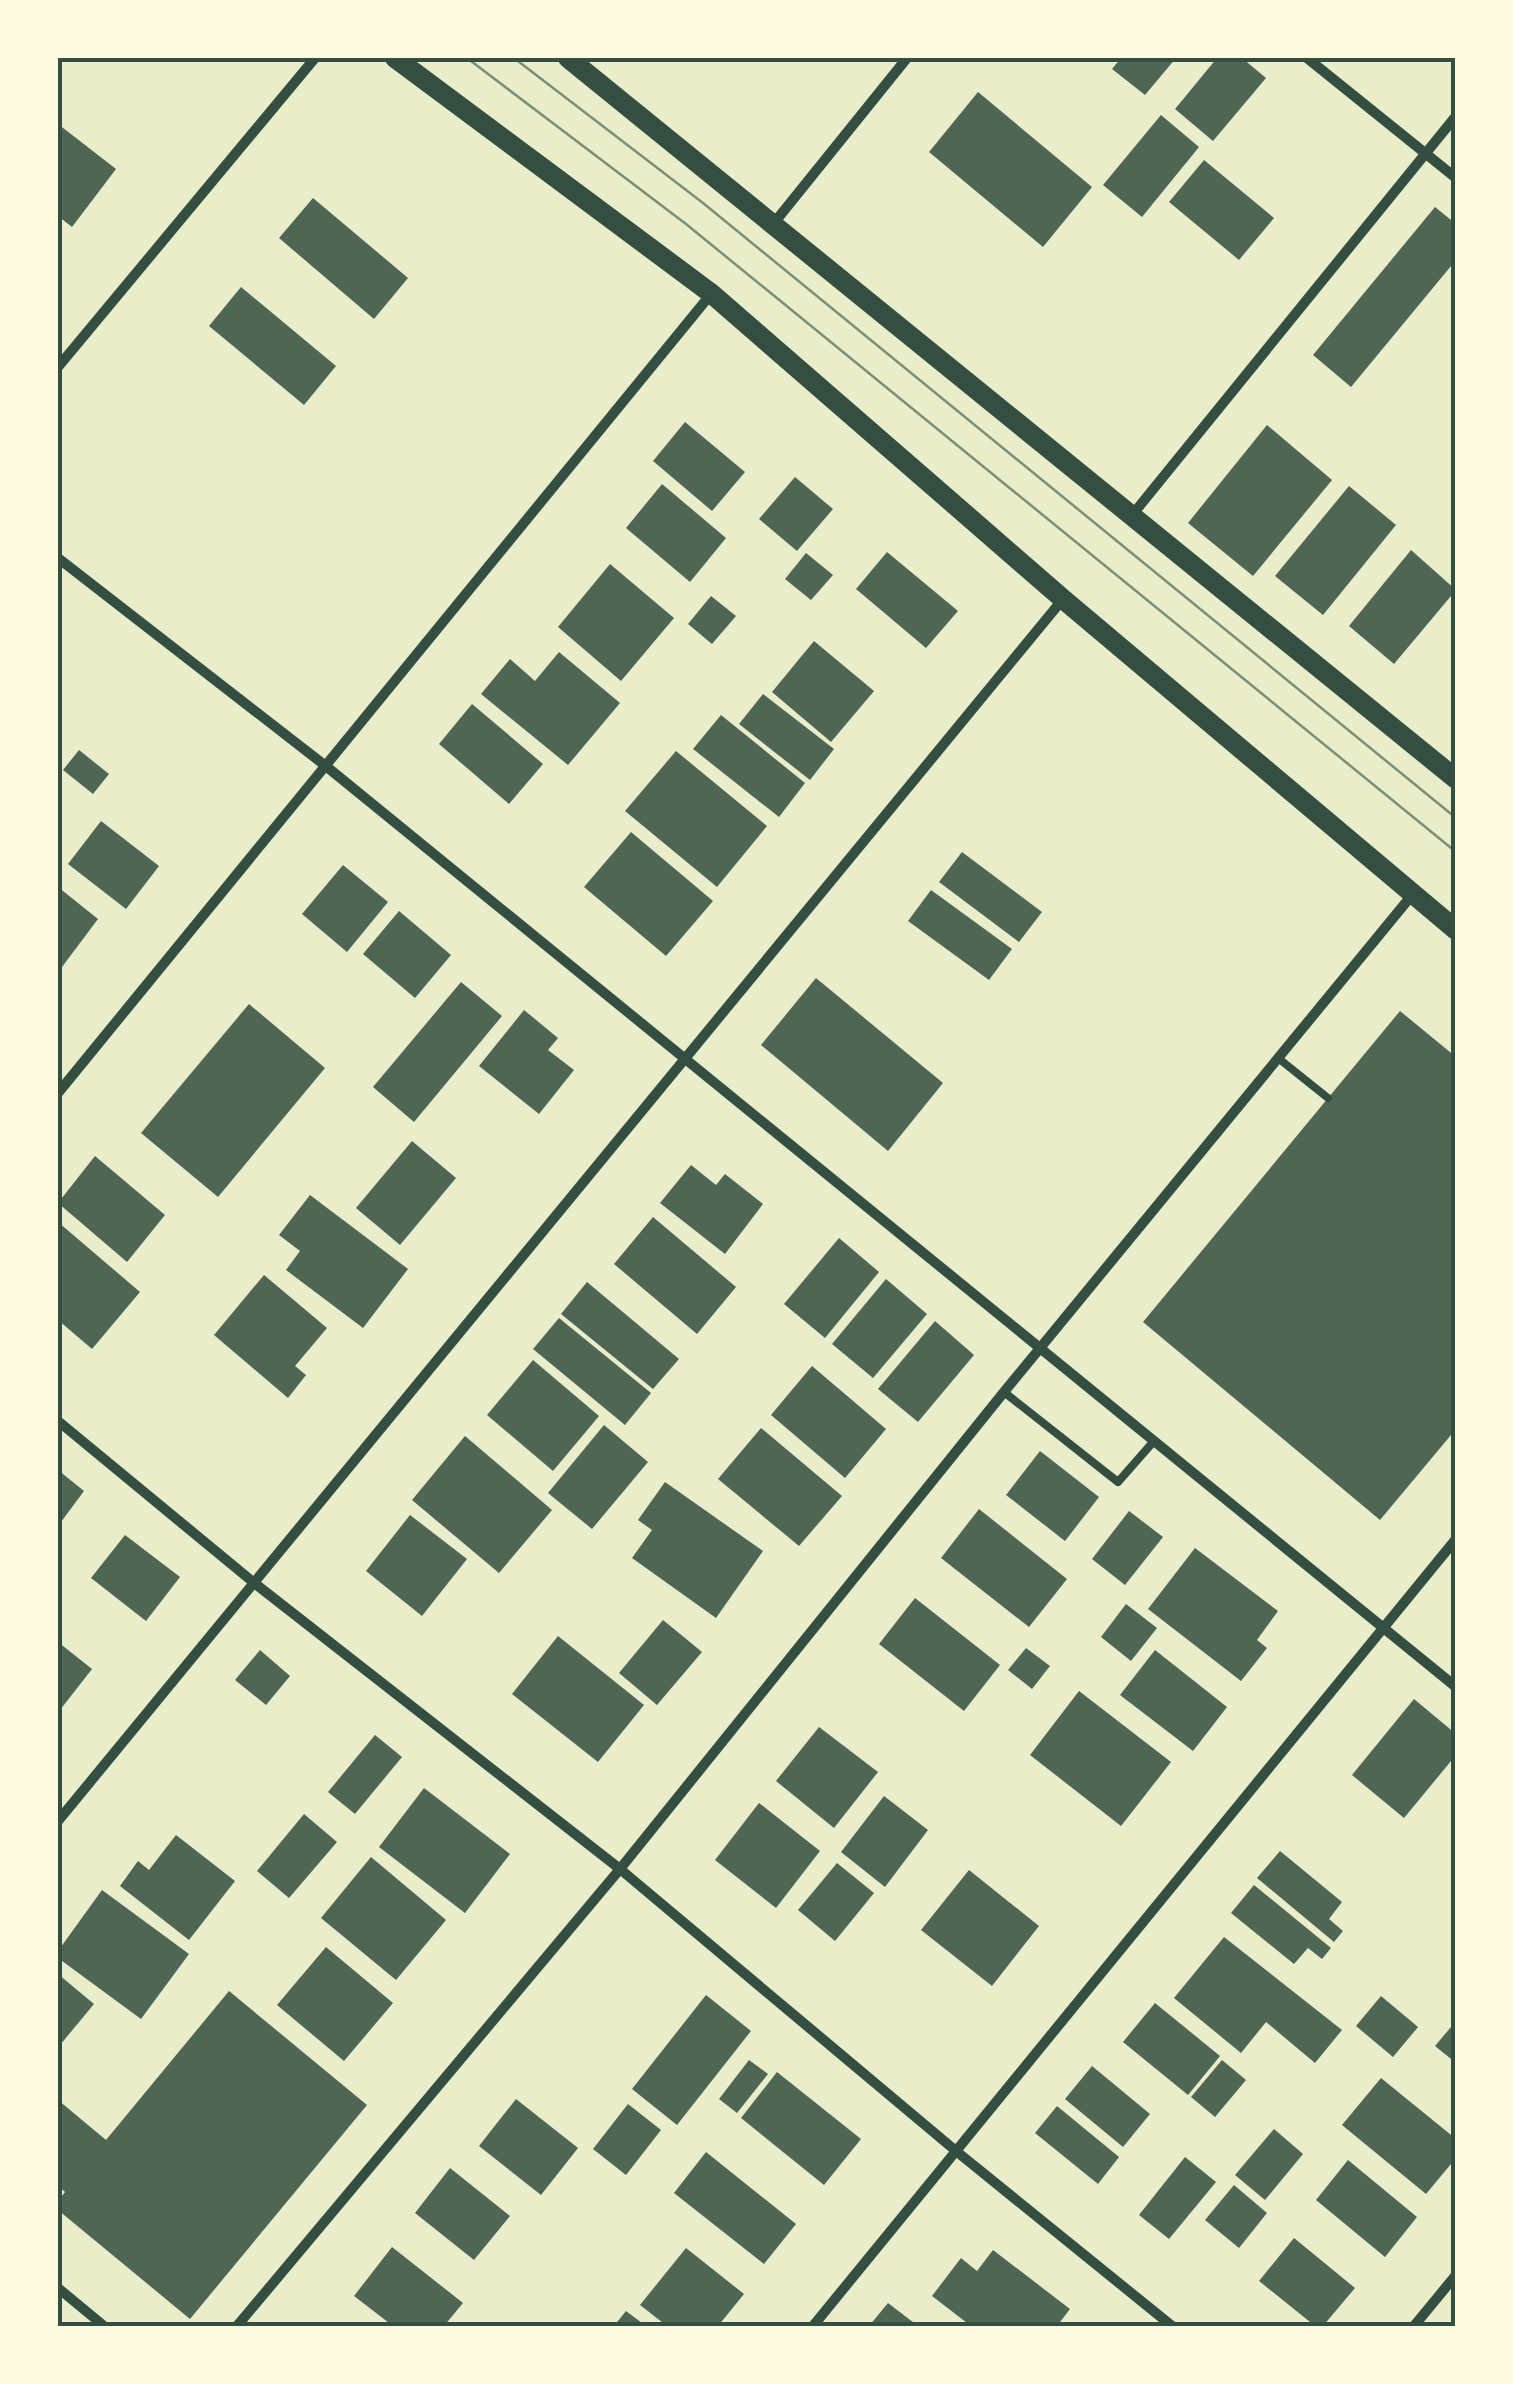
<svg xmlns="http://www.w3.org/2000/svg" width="1513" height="2384" font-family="Ubuntu,sans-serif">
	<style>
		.building { fill: #4f6655 }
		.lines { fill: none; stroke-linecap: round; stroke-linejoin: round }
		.service { stroke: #344e41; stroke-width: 8 }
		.minor { stroke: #344e41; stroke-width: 10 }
		.secondary { stroke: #344e41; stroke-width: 20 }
		.tram { stroke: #7c8e77; stroke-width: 2.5 }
		.neatline { fill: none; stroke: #344e41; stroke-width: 4 }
	</style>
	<rect width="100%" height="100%" fill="#e9edc9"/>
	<g class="building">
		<path d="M1121,58H1176L1145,95L1112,69Z"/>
		<path d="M1217,58H1242L1266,78L1213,141L1175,109Z"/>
		<path d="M978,92L1092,187L1043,247L929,152Z"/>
		<path d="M1161,115L1199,147L1142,217L1103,185Z"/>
		<path d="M58,124L116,169L72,227L58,216Z"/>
		<path d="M1204,160L1274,218L1239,260L1169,202Z"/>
		<path d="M313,198L408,278L374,319L279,238Z"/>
		<path d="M1435,207L1456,224V260L1351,387L1313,355Z"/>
		<path d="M241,287L336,366L304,405L209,326Z"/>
		<path d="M685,422L745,472L712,511L653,461Z"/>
		<path d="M1267,425L1332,480L1253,576L1188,523Z"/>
		<path d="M795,477L833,509L797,551L759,519Z"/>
		<path d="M662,484L726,538L690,582L626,528Z"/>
		<path d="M1349,486L1396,525L1323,615L1275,576Z"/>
		<path d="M1411,550L1456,590L1394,664L1349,626Z"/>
		<path d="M887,552L958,611L926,648L856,589Z"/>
		<path d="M806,553L833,575L811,600L785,579Z"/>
		<path d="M610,564L674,618L621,681L558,627Z"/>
		<path d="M711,596L736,616L712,644L688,624Z"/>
		<path d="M814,641L874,691L831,742L772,692Z"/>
		<path d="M559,652L620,703L568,765L481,694L510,659L535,681Z"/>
		<path d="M763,694L834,749L810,780L739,724Z"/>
		<path d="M472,704L543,764L509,804L439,744Z"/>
		<path d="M721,715L805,783L779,817L693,749Z"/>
		<path d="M79,750L109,774L93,794L63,770Z"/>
		<path d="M676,751L767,826L717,887L625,811Z"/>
		<path d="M101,821L159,866L126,909L68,864Z"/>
		<path d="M631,832L713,901L666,956L584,887Z"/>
		<path d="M962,852L1042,912L1019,942L939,882Z"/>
		<path d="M343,865L388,902L347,952L302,914Z"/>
		<path d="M58,887L98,919L62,967L58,964Z"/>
		<path d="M931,890L1012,949L989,980L908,921Z"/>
		<path d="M399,911L451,955L415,998L363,954Z"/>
		<path d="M816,978L943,1083L888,1151L761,1045Z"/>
		<path d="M461,982L502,1016L414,1122L373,1087Z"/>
		<path d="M249,1004L325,1068L218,1197L141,1133Z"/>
		<path d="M524,1010L558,1038L548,1050L574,1070L539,1114L479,1066Z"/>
		<path d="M1400,1011L1456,1057V1429L1380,1520L1143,1322Z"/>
		<path d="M412,1141L456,1178L400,1245L356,1208Z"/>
		<path d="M95,1156L165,1215L127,1262L58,1203Z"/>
		<path d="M691,1165L716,1185L725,1174L763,1204L725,1254L660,1203Z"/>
		<path d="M310,1195L408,1269L363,1328L286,1270L300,1251L279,1235Z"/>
		<path d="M653,1217L736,1287L697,1334L614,1264Z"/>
		<path d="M58,1222L140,1292L92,1349L58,1320Z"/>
		<path d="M839,1238L879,1272L825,1338L784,1304Z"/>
		<path d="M264,1275L327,1328L295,1366L306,1375L288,1398L214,1335Z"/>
		<path d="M886,1279L927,1314L873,1378L832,1344Z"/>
		<path d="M587,1282L679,1359L653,1389L561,1314Z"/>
		<path d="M559,1318L651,1393L625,1425L533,1349Z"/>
		<path d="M935,1321L974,1355L918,1422L878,1389Z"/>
		<path d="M533,1360L599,1416L553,1471L487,1415Z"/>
		<path d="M812,1366L886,1429L845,1478L771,1415Z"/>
		<path d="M604,1425L648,1462L592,1529L548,1493Z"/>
		<path d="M761,1428L842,1496L799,1546L718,1479Z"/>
		<path d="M465,1436L552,1510L499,1573L412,1500Z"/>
		<path d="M1040,1451L1099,1497L1065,1541L1006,1495Z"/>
		<path d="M58,1470L84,1491L58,1526Z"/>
		<path d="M665,1482L763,1551L716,1618L632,1558L652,1530L638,1520Z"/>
		<path d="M979,1509L1067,1579L1029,1627L941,1558Z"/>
		<path d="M1129,1511L1163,1537L1125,1585L1092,1559Z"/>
		<path d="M410,1515L467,1559L422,1616L366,1571Z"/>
		<path d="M125,1535L180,1577L146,1621L91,1578Z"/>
		<path d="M1195,1548L1278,1611L1257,1640L1267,1648L1241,1681L1148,1609Z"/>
		<path d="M915,1598L1000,1665L964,1711L879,1644Z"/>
		<path d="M1126,1604L1157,1628L1131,1661L1101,1637Z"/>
		<path d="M663,1620L702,1652L657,1705L619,1673Z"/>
		<path d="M558,1636L644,1705L598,1762L512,1694Z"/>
		<path d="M58,1642L92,1669L60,1710L58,1708Z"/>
		<path d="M1026,1648L1050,1666L1032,1689L1008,1670Z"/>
		<path d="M260,1650L290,1676L266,1705L235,1680Z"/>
		<path d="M1155,1650L1227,1707L1193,1751L1120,1695Z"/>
		<path d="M1079,1691L1171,1762L1121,1826L1030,1755Z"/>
		<path d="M1414,1699L1456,1734V1755L1404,1818L1352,1775Z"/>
		<path d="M819,1727L878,1772L834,1828L776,1781Z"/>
		<path d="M375,1735L402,1757L355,1814L328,1792Z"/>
		<path d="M424,1788L510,1854L465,1913L379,1847Z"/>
		<path d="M884,1796L928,1830L885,1887L841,1852Z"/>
		<path d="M759,1803L820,1851L776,1908L715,1860Z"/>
		<path d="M304,1814L337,1842L289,1898L257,1871Z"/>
		<path d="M176,1835L235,1881L189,1940L120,1886L138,1861L149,1870Z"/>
		<path d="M1280,1851L1342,1902L1329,1919L1343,1931L1334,1942L1257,1878Z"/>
		<path d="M371,1857L446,1920L396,1980L321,1918Z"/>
		<path d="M837,1863L874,1893L835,1941L798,1910Z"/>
		<path d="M969,1870L1039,1926L992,1986L921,1930Z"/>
		<path d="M1254,1885L1331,1948L1322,1959L1308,1948L1294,1964L1231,1913Z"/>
		<path d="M102,1890L189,1954L141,2019L58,1958V1951Z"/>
		<path d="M1224,1937L1342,2030L1315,2063L1266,2022L1241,2053L1174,1998Z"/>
		<path d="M326,1947L393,2003L344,2061L277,2005Z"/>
		<path d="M58,1974L94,2004L60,2045L58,2043Z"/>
		<path d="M229,1991L367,2105L190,2319L58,2210V2201L65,2192L58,2186V2100L106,2140Z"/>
		<path d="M706,1995L751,2031L677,2125L632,2089Z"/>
		<path d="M1381,1996L1418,2027L1393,2057L1356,2026Z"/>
		<path d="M1155,2003L1220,2056L1188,2095L1123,2042Z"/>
		<path d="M1456,2021V2063L1435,2046Z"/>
		<path d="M749,2060L768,2074L737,2113L719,2099Z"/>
		<path d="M1222,2060L1246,2080L1215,2117L1191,2097Z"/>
		<path d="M1092,2066L1150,2114L1123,2147L1065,2099Z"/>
		<path d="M777,2072L861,2139L824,2185L741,2118Z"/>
		<path d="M1381,2078L1456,2139V2158L1426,2194L1342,2125Z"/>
		<path d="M516,2099L578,2148L541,2195L479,2146Z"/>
		<path d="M628,2104L661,2130L626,2175L593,2149Z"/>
		<path d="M1057,2106L1119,2157L1098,2184L1035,2133Z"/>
		<path d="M1274,2129L1303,2154L1265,2200L1235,2175Z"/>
		<path d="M706,2152L796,2224L764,2264L674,2193Z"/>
		<path d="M1185,2157L1216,2182L1169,2239L1139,2215Z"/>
		<path d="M1348,2160L1417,2217L1385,2257L1316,2200Z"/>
		<path d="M450,2168L510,2216L474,2260L415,2213Z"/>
		<path d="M1234,2185L1267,2213L1239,2248L1205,2220Z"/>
		<path d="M1294,2238L1355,2288L1323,2326H1315L1259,2281Z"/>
		<path d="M392,2247L463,2303L444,2326H393L354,2296Z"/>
		<path d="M686,2248L744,2294L718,2326H667L640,2305Z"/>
		<path d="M993,2250L1070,2309L1057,2326H971L932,2296L961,2258L977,2271Z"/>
		<path d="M888,2303L918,2326H869Z"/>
		<path d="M626,2311L646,2326H614Z"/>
	</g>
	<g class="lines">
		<g class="service">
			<path d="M1278,1058L1328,1098"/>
			<path d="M1004,1392L1118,1482L1154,1441"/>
		</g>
		<g class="minor">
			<path d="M1307,58L1456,178"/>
			<path d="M774,223L907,58"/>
			<path d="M58,367L315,58"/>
			<path d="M1133,514L1456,116"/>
			<path d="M58,558L327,767L1456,1687"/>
			<path d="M58,1093L711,294"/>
			<path d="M58,1421L253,1582L620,1869L956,2151L1172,2326"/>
			<path d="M58,1821L1063,599"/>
			<path d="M58,2288L104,2326"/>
			<path d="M237,2326L620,1869L1004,1392L1412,895"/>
			<path d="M813,2326L1456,1539"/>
			<path d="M1414,2326L1456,2275"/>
		</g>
		<g class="secondary">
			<path d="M395,58L712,294L1063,599L1456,930"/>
			<path d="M568,58L1456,779"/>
		</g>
		<g class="tram">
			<path d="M467,58L686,224L1456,852"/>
			<path d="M514,58L703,203L1456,818"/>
		</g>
	</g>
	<rect width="1513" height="2384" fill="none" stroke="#fefae0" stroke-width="120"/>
	<rect x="60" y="60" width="1393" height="2264" class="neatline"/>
</svg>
